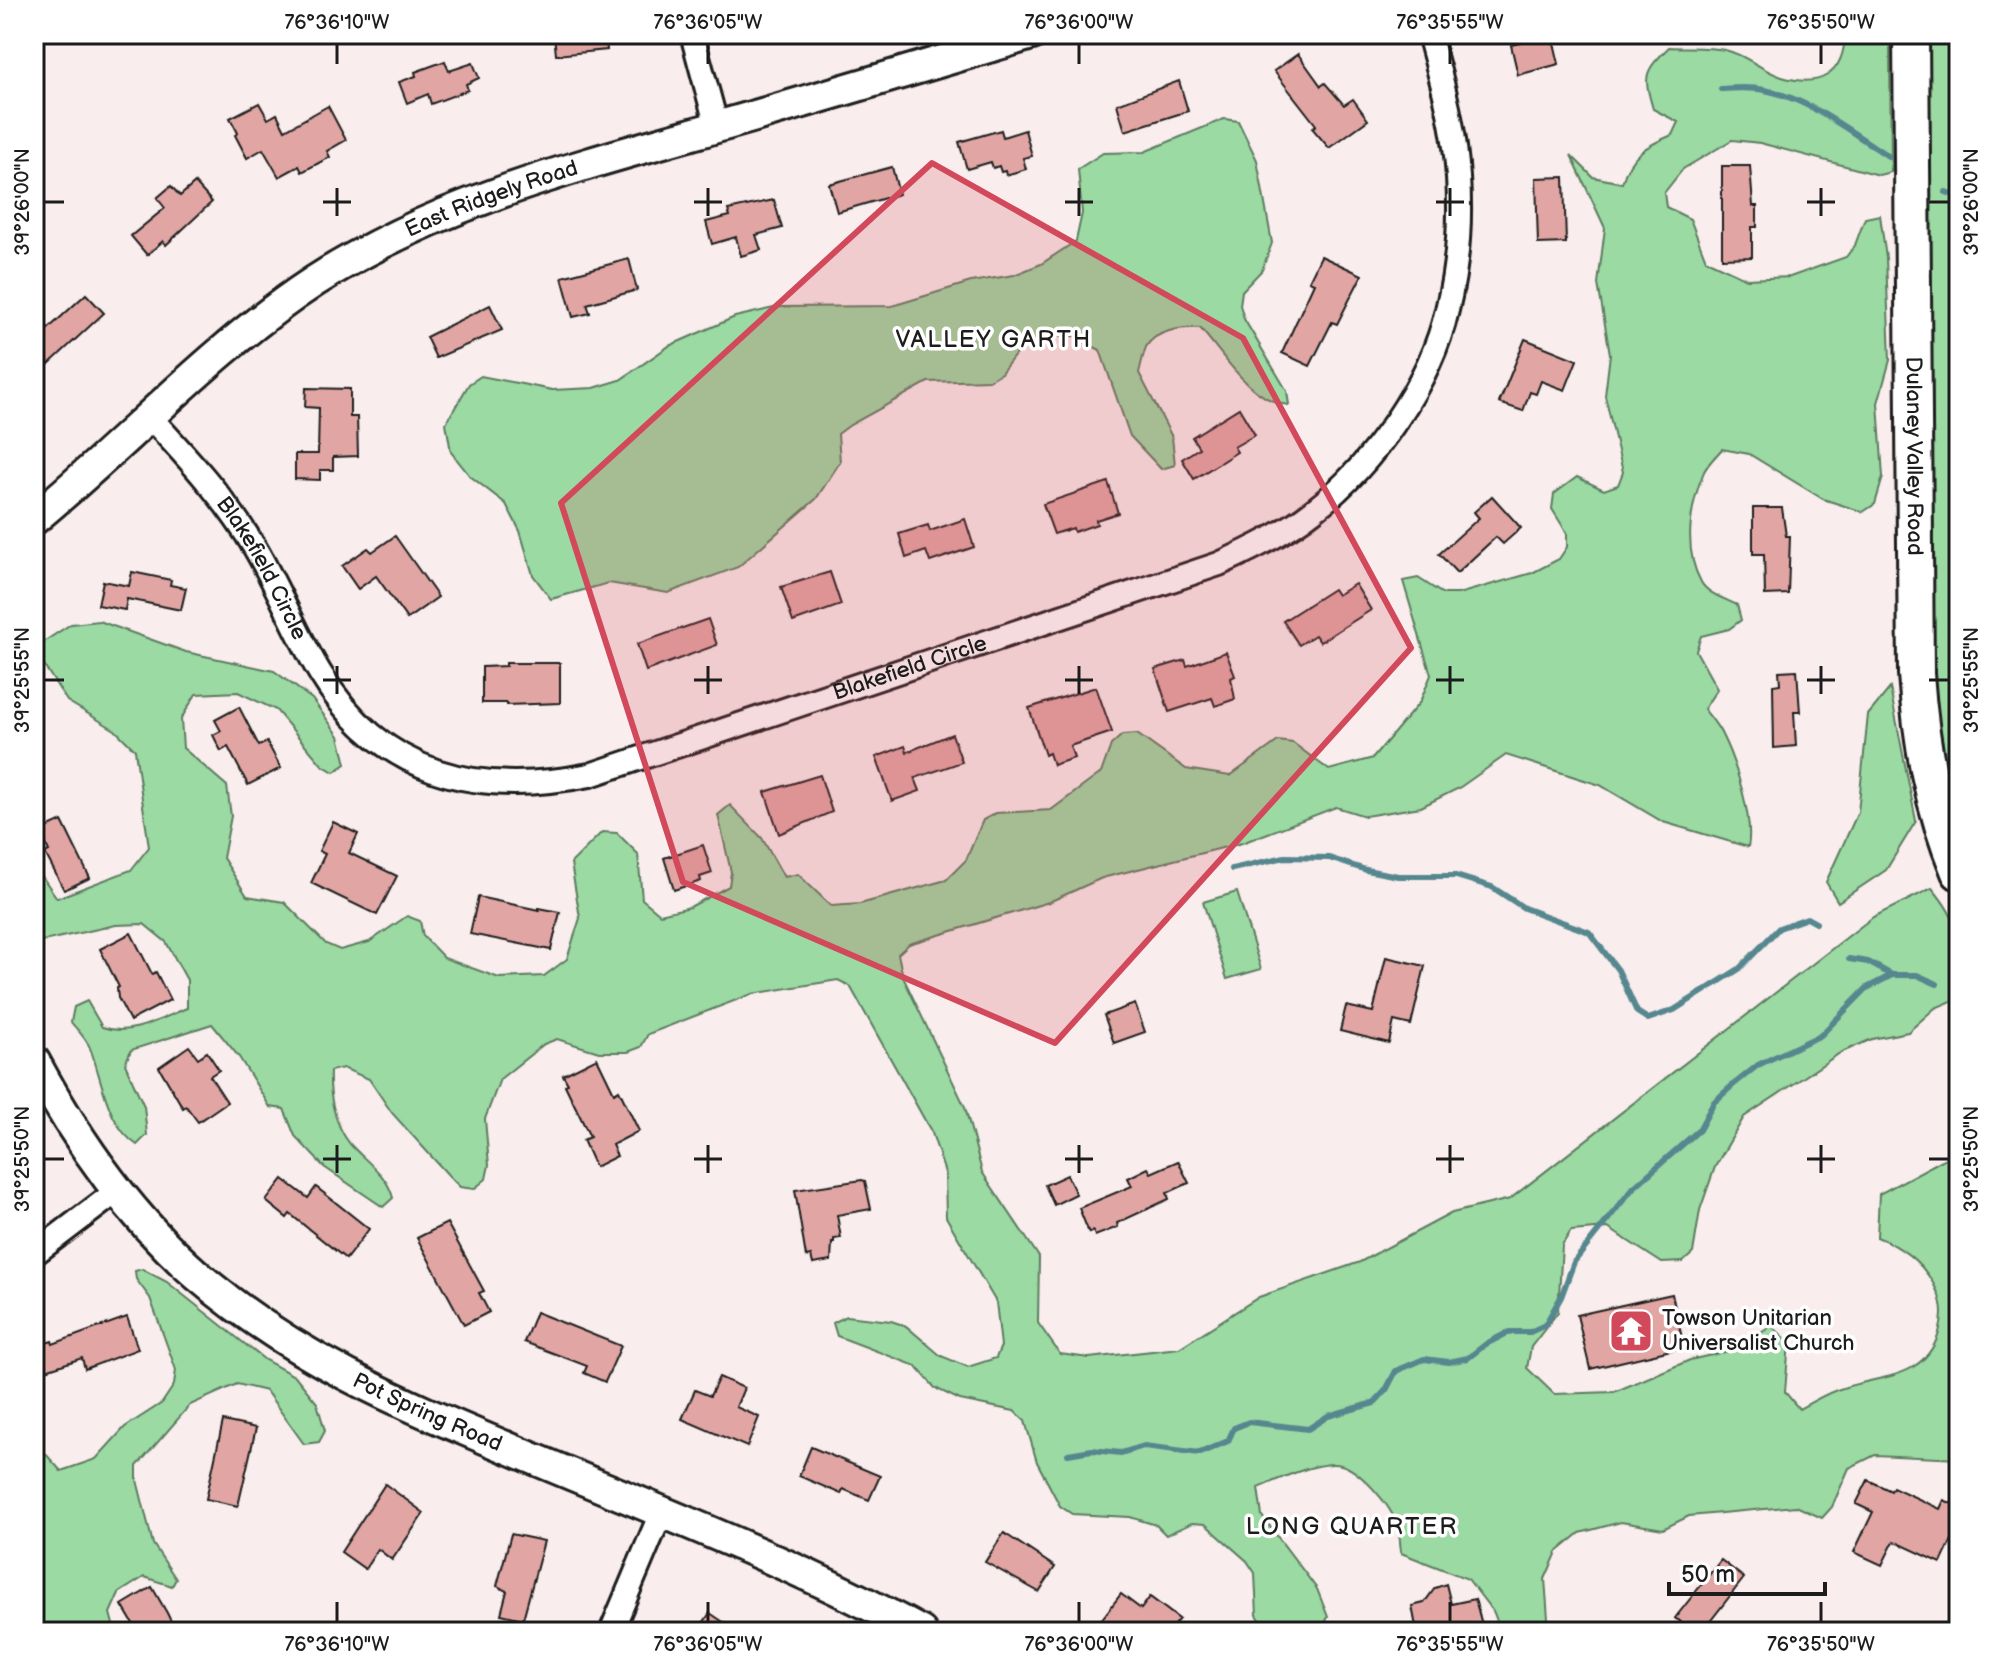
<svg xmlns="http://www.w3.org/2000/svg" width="1993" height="1666" font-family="'Balsamiq Sans',sans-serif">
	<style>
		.green { fill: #9bdaa3; stroke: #5c7b60; stroke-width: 2 }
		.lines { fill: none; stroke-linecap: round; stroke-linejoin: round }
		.stream { stroke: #57878f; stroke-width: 6 }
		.building { fill: #e1a6a3; stroke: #1c1c1c; stroke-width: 2 }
		.street-casing { stroke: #1c1c1c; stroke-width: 28 }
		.secondary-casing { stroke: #1c1c1c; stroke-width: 36 }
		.primary-casing { stroke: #1c1c1c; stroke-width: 40 }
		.street { stroke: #fff; stroke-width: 22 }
		.secondary { stroke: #fff; stroke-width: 30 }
		.primary { stroke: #fff; stroke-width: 34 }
		.marked { fill: #d1495b; fill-opacity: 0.2; stroke: #d1495b; stroke-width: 6; stroke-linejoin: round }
		.ticks { fill: none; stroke: #1c1c1c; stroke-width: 3 }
		.labels { text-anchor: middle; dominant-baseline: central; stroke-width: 7; stroke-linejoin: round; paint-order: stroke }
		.street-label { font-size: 22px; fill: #1c1c1c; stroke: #fff }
		.poi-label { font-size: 22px; fill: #1c1c1c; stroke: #fff; text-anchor: start }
		.neighbourhood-label { font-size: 24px; letter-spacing: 2px; fill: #1c1c1c; stroke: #fff }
		.neatline { fill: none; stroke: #1c1c1c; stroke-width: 3 }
		.ticks-label { font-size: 20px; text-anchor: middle; fill: #1c1c1c }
	</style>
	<rect width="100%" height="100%" fill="#f9eded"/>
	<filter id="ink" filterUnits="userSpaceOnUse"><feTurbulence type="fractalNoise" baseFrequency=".0125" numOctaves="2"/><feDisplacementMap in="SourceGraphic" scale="16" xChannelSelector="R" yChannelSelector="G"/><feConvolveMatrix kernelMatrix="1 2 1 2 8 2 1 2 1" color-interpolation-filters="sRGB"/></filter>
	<g filter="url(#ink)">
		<g class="green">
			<path d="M1845,34H1890L1891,172L1879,175L1760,143L1732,140L1683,169L1664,193L1666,207L1690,219L1706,260L1747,279L1790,277L1846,257L1855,245L1865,218L1880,215L1886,258L1890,360L1878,403L1883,477L1875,504L1863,512L1823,499L1749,454L1722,449C1716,456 1706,465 1703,474C1690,507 1683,549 1701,582C1707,594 1726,599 1737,605L1741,620L1729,629L1701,636L1696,651L1717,689L1704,709C1710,717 1718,726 1722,735C1735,761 1754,819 1748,847L1663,822L1600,785L1506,755L1459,788L1421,807L1365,816L1336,807L1242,843L1102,878L1049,902L909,944L898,954L903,977L965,1107L982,1172L1039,1257L1038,1323L1060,1354L1089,1358L1179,1348L1259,1297L1360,1262L1452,1213L1510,1199L1873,917L1932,888C1967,929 1959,948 1959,998L1935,1008L1908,1032L1872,1039L1840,1053L1744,1117L1715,1167L1700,1210L1693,1253L1683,1262L1662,1263L1608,1228L1571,1231L1562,1245L1558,1312L1531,1347L1527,1368L1554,1394L1614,1392L1690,1360L1733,1350L1772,1326L1789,1342L1785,1392L1799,1409C1813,1402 1827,1392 1843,1388C1862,1381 1896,1378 1913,1367C1938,1352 1948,1319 1938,1293C1926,1265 1905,1248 1877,1237L1879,1194L1959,1151V1459L1875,1455L1849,1468L1832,1507L1822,1518L1796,1506L1689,1516L1663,1529L1621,1522L1580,1533L1557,1552L1545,1579L1549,1632H1501L1494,1613L1468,1579L1401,1553C1400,1543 1400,1531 1396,1522C1389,1504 1360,1470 1341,1465C1322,1459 1276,1480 1258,1488L1262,1516L1317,1589L1328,1617L1321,1632H1268L1257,1615L1255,1573L1247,1561L1205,1524L1192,1523L1166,1535L1156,1525L1130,1517L1072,1514L1060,1506L1037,1462L1025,1421L1014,1411L960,1400L935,1388L916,1366L837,1336L833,1323L846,1316L891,1321L906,1326L941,1356L968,1367L996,1358L1001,1346L996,1302L946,1217L945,1173L932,1133L850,986L838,980L752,994L648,1034L641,1047L628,1052H599L557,1039L544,1044L500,1079L485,1119L489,1165L486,1179L474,1189L460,1187L450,1177L392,1113L369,1079L343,1068L330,1071C329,1095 334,1124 350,1144C366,1162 387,1174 393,1198L383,1207L324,1167L295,1136L284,1109L270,1107L239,1057L212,1024L131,1050L125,1064L144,1106L147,1135L137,1145C106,1124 103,1081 90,1048C86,1038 77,1030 71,1022L74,1007L87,1001L102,1027C130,1037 160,1019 187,1008V980L166,942L144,924L116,925L34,943V865L57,898L131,870L149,847L135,750L115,730L67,701L36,653L45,641L71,624L99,621L186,652L274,671L312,699L339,736L346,764L334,772L322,765L276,710L238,692L196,694L181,719L183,748L227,786L231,816L223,858L247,896L284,902L326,944L340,950L369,942L407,916L420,921L423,936L444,958L499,978L544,976L567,959L580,918L571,863L602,832L617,833L638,854L642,899L660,914L690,907L729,886L731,872L718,815L730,805L762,838L784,877L798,874L831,906L860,904L946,880L966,860L983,820L996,813L1051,810L1101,773L1111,745L1122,735L1137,734L1186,769L1230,776L1278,741L1293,743L1329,770L1373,758L1420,702L1431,675L1403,581L1418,578L1443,594H1458L1532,573L1559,559L1567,547V533L1552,509L1554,494L1577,477L1604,490L1618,485L1623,472L1605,396L1610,354L1598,284L1605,228L1571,155L1593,177L1622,183C1630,154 1646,146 1672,135L1678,122L1653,109C1643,75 1644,72 1669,47C1688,48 1707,47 1725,50C1745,54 1762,71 1782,77C1820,88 1844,75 1845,34Z"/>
			<path d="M1924,34H1959V812L1935,736L1930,674Z"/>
			<path d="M1224,119L1238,121L1257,160L1272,243L1262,270L1242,291L1240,305L1244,319L1287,391L1289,405C1251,402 1224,355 1200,328C1183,327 1155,330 1146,347C1143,355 1141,365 1139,373L1172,437L1175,465L1161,469L1130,436L1100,350L1074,336H1044L1019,350L1001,373L989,380L928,382L850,425L838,434L840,462L816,499L738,567L668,593L609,583L551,599L533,575L520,531L506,504L470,476L451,452L446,423L469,384L481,376L552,390L594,388L620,380L669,346L735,317L778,307L892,306L971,282L1014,275L1041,264L1076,241L1082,213L1078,169L1103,153L1144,152Z"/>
			<path d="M1890,688L1916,821L1886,870L1838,902L1826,882L1858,812L1868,715Z"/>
			<path d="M1237,892L1261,969L1227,979L1203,902Z"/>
			<path d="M142,1269L167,1282L265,1360L296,1377L317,1403L325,1431L319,1442L304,1444L266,1391L237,1384L190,1405L137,1466V1480L153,1544L176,1579L172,1586L144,1577L119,1593L110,1613L115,1632H34V1435L43,1451L61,1471L96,1459L125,1427L162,1403L174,1385L176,1370L150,1298L136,1279L135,1271Z"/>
		</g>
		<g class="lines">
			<g class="stream">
				<path d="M1721,89C1736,88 1750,87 1765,90C1809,99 1851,132 1888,156"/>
				<path d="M1946,192L1959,197"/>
				<path d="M1232,869L1285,857L1329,858L1366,870L1398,876H1456L1492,887L1524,908L1589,932L1618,970L1637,1012L1648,1019L1674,1010L1739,969L1779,928L1807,918L1816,923"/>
				<path d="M1849,959L1868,962L1892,975"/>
				<path d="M1068,1454L1092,1450L1121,1453L1144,1446L1200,1453L1228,1441L1234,1428L1249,1422L1308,1429L1328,1416L1374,1403L1386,1390L1396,1371L1424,1359L1449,1362L1468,1358L1486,1344L1509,1332H1530L1545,1325L1561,1297L1574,1262L1633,1188L1699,1130L1714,1102L1733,1085L1758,1065L1821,1035L1867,988L1892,975H1917L1937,984"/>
			</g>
		</g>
		<g class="building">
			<path d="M554,34H605L607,50L556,55Z"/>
			<path d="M1518,34H1552L1559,64L1518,75L1511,45L1520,43Z"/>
			<path d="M1298,54L1321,86L1325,83L1344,105L1353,99L1368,120L1329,148L1312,128L1316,125L1274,71Z"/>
			<path d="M445,61L449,71L473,63L479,78L466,84L468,90L431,104L428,94L407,103L399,82L416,76L415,72Z"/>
			<path d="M1179,81L1188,111L1125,131L1117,104Z"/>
			<path d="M259,103L268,119L277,114L285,130L328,106L346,140L327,151L330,157L302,172L299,166L279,177L263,149L247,158L235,135L238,133L230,118Z"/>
			<path d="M1001,130L1003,137L1025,130L1032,156L1023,158L1026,169L1006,175L1005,171L1001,172L999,166L993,168L991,162L967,169L959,142Z"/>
			<path d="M1722,166H1750L1753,206H1757V227H1752V257L1722,258Z"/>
			<path d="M892,167L899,194L837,212L829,184Z"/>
			<path d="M1564,177L1566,243L1538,244L1536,178Z"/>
			<path d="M195,183L212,202L166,245L163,241L147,255L131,236L165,208L157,198L171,186L180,196Z"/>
			<path d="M774,200L782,228L756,235L761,250L741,256L736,237L712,244L706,222L730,216L728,210Z"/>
			<path d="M1321,256L1362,275L1337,324L1332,322L1310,366L1282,353L1314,283L1309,281Z"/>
			<path d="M629,259L637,290L587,304L590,313L573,317L562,277Z"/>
			<path d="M86,294L104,313L34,378V342Z"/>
			<path d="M490,305L502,330L436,358L426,337Z"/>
			<path d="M1525,339L1577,360L1565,390L1541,381L1536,394L1530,392L1523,411L1499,403Z"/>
			<path d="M306,388L350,389V417H357L358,456L333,457V470H320V480L295,479V454H318L319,408L305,407Z"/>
			<path d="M1239,408L1255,435L1234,447L1237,452L1194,479L1182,459L1199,448L1192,437Z"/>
			<path d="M1108,482L1118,513L1096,520L1097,524L1074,532L1073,528L1054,534L1043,504Z"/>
			<path d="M1492,496L1521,528L1503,544L1496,537L1457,573L1439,554L1479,518L1474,512Z"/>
			<path d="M1753,508H1782L1786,536H1790L1788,594L1765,595L1764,554H1753Z"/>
			<path d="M965,519L974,547L930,562L926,551L906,558L899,534L928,525L930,531Z"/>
			<path d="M395,536L438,597L407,619L376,576L358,589L342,566L368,548L372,552Z"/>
			<path d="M132,572L171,580L170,585L186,588L181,610L127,599L125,610L98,605L103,581L129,586Z"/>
			<path d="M830,572L841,605L793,622L781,587Z"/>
			<path d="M1355,584L1371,610L1320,642L1315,635L1299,645L1283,621L1333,589L1337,595Z"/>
			<path d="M708,619L717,645L646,671L637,644Z"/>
			<path d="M1226,652L1235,676L1231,678L1235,699L1215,706L1212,698L1169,712L1155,669L1185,660L1187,666Z"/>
			<path d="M506,663H560V703L507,705V703H482V667L506,666Z"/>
			<path d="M1797,670L1800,712H1794L1796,746L1774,748L1773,685L1780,684L1779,671Z"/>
			<path d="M1096,687L1112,732L1070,746L1074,758L1053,765L1049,753L1045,755L1029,708Z"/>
			<path d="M239,707L259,746L267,742L281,768L248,785L228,747L221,751L213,735L221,731L215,720Z"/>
			<path d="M952,734L962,762L915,778L920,791L892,801L876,757L905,746L907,752Z"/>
			<path d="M820,775L832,812L779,834L765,792Z"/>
			<path d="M62,821L90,878L64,890L45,853L49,851L40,831Z"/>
			<path d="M333,822L358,834L349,853L397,876L377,915L311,883L325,854L319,851Z"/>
			<path d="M703,845L712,873L700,877L701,881L674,890L664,858Z"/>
			<path d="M478,897L539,910V908L560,912L551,950L470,934Z"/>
			<path d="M131,933L152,974L156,972L170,1000L130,1021L118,998L117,988L119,987L100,949Z"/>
			<path d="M1386,957L1425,966L1411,1025L1394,1021L1389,1043L1340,1031L1346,1006L1373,1012Z"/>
			<path d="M1135,1004L1145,1032L1114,1043L1104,1015Z"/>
			<path d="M189,1046L198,1058L207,1052L219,1070L210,1076L227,1102L198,1122L186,1106L183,1108L159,1067Z"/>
			<path d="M597,1058L614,1093L619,1090L639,1131L612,1145L617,1156L595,1167L583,1140L590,1137L565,1085L568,1084L563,1075Z"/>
			<path d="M1178,1161L1189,1183L1167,1193L1169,1199L1117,1223L1118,1227L1095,1236L1093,1231L1089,1233L1079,1208L1132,1186L1128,1178L1148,1168L1151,1173Z"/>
			<path d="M1067,1175L1076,1194L1054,1205L1045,1185Z"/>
			<path d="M283,1179L308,1198L316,1187L369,1229L346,1259L290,1214L287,1218L266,1201Z"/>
			<path d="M862,1180L865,1181L871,1209L837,1215L841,1238L834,1239V1243H832L831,1261L813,1264L811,1256L806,1257L795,1190Z"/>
			<path d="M447,1223L484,1291L479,1293L489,1312L464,1325L417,1238Z"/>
			<path d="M1672,1294L1684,1347L1590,1369L1577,1315Z"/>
			<path d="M536,1312L621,1346L605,1382L584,1373L587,1366L524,1342Z"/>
			<path d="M127,1317L138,1349L85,1369L82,1358L34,1374V1347L52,1341L53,1344Z"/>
			<path d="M719,1377L744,1388L736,1407L759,1417L747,1447L682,1419L695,1390L710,1396Z"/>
			<path d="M223,1421L256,1428L238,1506L206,1499Z"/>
			<path d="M811,1447L880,1476L869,1500L843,1489L841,1494L799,1476Z"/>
			<path d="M1868,1480L1891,1491L1893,1487L1940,1509L1944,1500L1959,1507V1525L1941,1563L1894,1541L1882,1565L1854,1552L1873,1512L1856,1504Z"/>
			<path d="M385,1484L424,1513L392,1560L378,1549L365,1569L341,1552Z"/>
			<path d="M1004,1533L1055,1567L1039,1592L985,1562Z"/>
			<path d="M511,1534L544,1541L523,1619L501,1614L507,1591L497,1586Z"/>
			<path d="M1721,1560L1744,1578L1708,1624L1706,1623L1699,1632H1692L1675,1618Z"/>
			<path d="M1446,1584L1451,1604L1475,1599L1484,1632H1417L1412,1606L1424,1603L1435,1588Z"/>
			<path d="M152,1587L167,1613L176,1632H138L122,1605Z"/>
			<path d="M1121,1594L1141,1609L1150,1597L1179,1619L1168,1632H1109L1098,1624Z"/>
			<path d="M710,1613L738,1632H697Z"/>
		</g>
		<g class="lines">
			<g class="street-casing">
				<g id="street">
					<path d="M692,34L717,127"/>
					<path id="s1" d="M148,415C188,458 225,498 255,548C279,589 296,633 320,673C383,777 478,797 590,775L1219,564C1252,549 1285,533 1314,510C1372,466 1431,382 1447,310C1460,257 1462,201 1455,147C1450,109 1439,71 1429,34"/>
					<path d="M34,1254L117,1191"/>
					<path d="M611,1632L661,1513"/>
				</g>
			</g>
			<g class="secondary-casing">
				<g id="secondary">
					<path id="s2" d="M34,519C129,441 211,349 315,281C436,203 575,167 713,128C819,98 925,66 1032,34"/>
					<path id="s3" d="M34,1061C77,1141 129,1216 198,1276C294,1358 398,1402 513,1450C650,1508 791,1561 921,1632"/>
				</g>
			</g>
			<g class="primary-casing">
				<g id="primary">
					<path id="s4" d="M1911,34L1916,674C1921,744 1932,807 1959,872"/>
				</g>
			</g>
			<use href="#street" class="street"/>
			<use href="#secondary" class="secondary"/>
			<use href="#primary" class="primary"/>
		</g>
	</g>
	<path class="marked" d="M932,163L1243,338L1411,648L1055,1043L683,882L561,503Z"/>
	<path class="ticks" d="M337,44V64M708,44V64M1079,44V64M1450,44V64M1821,44V64M337,188V216M708,188V216M1079,188V216M1450,188V216M1821,188V216M44,202H64M323,202H351M694,202H722M1065,202H1093M1436,202H1464M1807,202H1835M1929,202H1949M337,666V694M708,666V694M1079,666V694M1450,666V694M1821,666V694M44,680H64M323,680H351M694,680H722M1065,680H1093M1436,680H1464M1807,680H1835M1929,680H1949M337,1145V1173M708,1145V1173M1079,1145V1173M1450,1145V1173M1821,1145V1173M44,1159H64M323,1159H351M694,1159H722M1065,1159H1093M1436,1159H1464M1807,1159H1835M1929,1159H1949M337,1602V1622M708,1602V1622M1079,1602V1622M1450,1602V1622M1821,1602V1622"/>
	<defs>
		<g id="temple-square" transform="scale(2.3)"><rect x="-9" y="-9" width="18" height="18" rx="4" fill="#d1495b" stroke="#fff"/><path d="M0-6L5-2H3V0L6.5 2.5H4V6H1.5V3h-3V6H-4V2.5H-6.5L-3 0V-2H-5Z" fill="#fff"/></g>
	</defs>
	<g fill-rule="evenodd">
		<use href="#temple-square" x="1631" y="1331"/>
	</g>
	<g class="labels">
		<g class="street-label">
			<text stroke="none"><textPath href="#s2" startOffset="564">East Ridgely Road</textPath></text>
			<text stroke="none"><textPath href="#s4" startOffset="422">Dulaney Valley Road</textPath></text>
			<text stroke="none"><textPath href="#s1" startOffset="192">Blakefield Circle</textPath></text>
			<text stroke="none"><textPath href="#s1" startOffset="960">Blakefield Circle</textPath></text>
			<text stroke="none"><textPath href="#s3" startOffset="540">Pot Spring Road</textPath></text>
		</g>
		<g class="poi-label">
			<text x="1662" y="1318">Towson Unitarian<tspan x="1662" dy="25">Universalist Church</tspan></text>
		</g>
		<g class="neighbourhood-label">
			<text x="994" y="339">VALLEY GARTH</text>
			<text x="1352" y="1526">LONG QUARTER</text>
		</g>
	</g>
	<rect width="1993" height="1666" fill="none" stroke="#fff" stroke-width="88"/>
	<path d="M1669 1582v12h156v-12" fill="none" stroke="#1c1c1c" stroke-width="4"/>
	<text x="1681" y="1582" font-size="24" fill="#1c1c1c" stroke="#ffffff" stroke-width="6" paint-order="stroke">50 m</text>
	<rect x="44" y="44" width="1905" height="1578" class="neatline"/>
	<g class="ticks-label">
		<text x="337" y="29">76°36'10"W</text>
		<text x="708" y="29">76°36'05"W</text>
		<text x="1079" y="29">76°36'00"W</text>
		<text x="1450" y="29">76°35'55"W</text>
		<text x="1821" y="29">76°35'50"W</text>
		<text transform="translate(22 202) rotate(-90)" y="7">39°26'00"N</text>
		<text transform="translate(1971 202) rotate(-90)" y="7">39°26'00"N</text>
		<text transform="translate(22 680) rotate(-90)" y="7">39°25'55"N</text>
		<text transform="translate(1971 680) rotate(-90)" y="7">39°25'55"N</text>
		<text transform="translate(22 1159) rotate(-90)" y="7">39°25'50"N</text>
		<text transform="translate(1971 1159) rotate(-90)" y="7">39°25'50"N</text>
		<text x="337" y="1651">76°36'10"W</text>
		<text x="708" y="1651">76°36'05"W</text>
		<text x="1079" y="1651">76°36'00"W</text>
		<text x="1450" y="1651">76°35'55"W</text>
		<text x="1821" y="1651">76°35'50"W</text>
	</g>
</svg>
